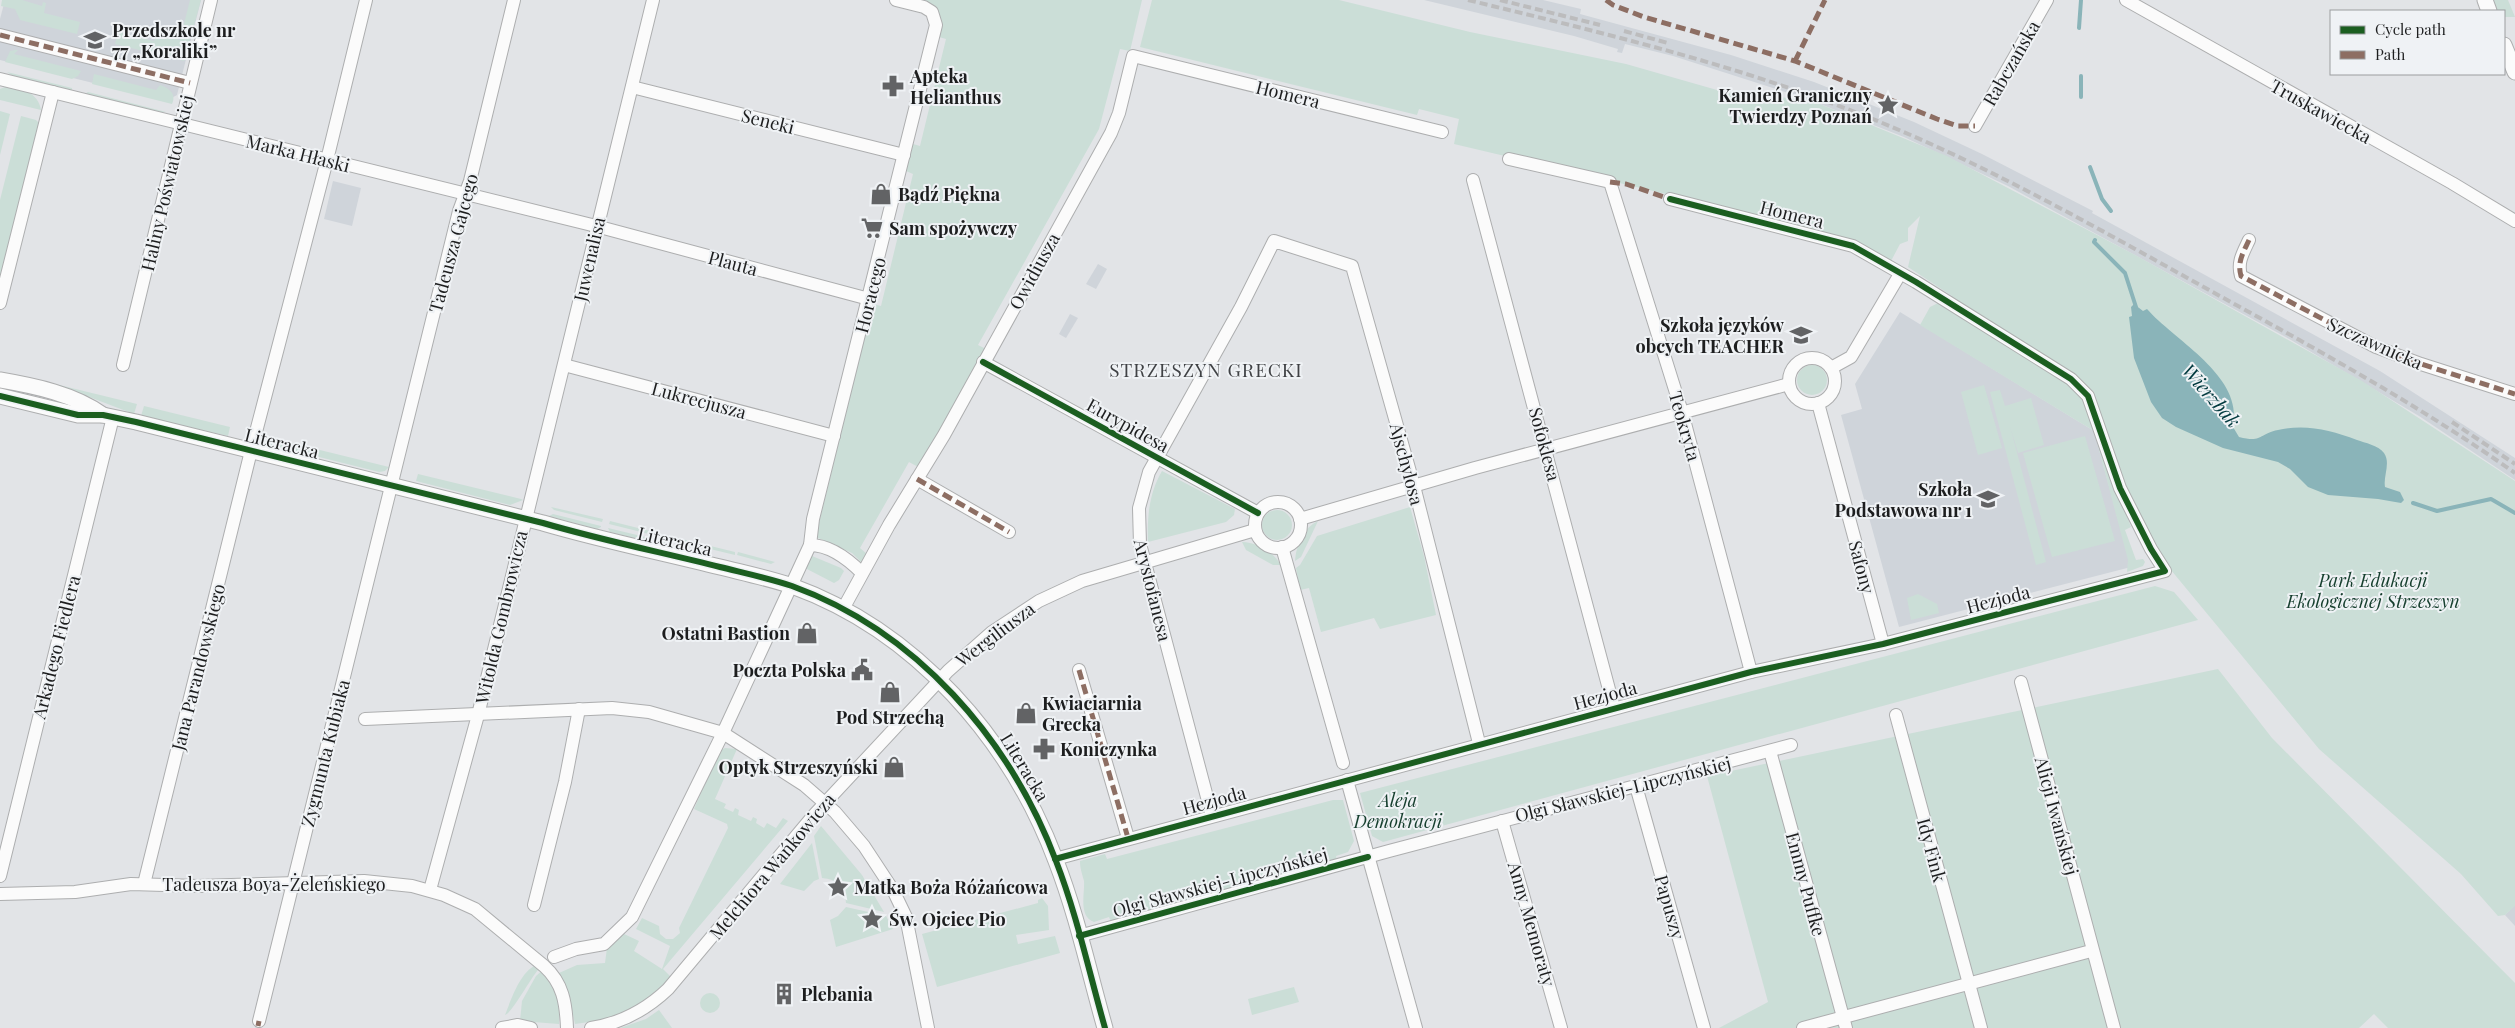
<svg xmlns="http://www.w3.org/2000/svg" width="2515" height="1028" font-family="'Playfair Display',serif">
	<style>
		.built { fill: #cfd4da }
		.green { fill: #cbded7 }
		.water { fill: #8ab4b9 }
		.lines { fill: none; stroke-linecap: round; stroke-linejoin: round }
		.stream { stroke: #8ab4b9; stroke-width: 4 }
		.minor-casing { stroke: #adaeaf; stroke-width: 14 }
		.tertiary-casing { stroke: #adaeaf; stroke-width: 17 }
		.minor { stroke: #fbfbfb; stroke-width: 12 }
		.tertiary { stroke: #fbfbfb; stroke-width: 15 }
		.rail { stroke: #bcbcbd; stroke-width: 4; stroke-dasharray: 8 4; stroke-linecap: butt }
		.quiet { stroke: #8d6e63; stroke-width: 5; stroke-dasharray: 10 5; stroke-linecap: butt }
		.cycleway-casing { stroke: #eff2f5; stroke-width: 9 }
		.cycleway { stroke: #1b5e20; stroke-width: 6 }
		.labels { text-anchor: middle; dominant-baseline: central; stroke-width: 4; stroke-linejoin: round; paint-order: stroke }
		.poi-label { font-size: 18px; font-weight: bold; fill: #1d1e1f; stroke: #eff2f5; text-anchor: start }
		.street-label { font-size: 18px; fill: #1d1e1f; stroke: #eff2f5 }
		.park-label { font-size: 18px; font-style: italic; fill: #163f2e; stroke: #eff2f5 }
		.neighbourhood-label { font-size: 19px; letter-spacing: 1px; fill: #404245; stroke: #eff2f5 }
		.water-label { font-size: 19px; font-style: italic; fill: #00393e; stroke: #eff2f5 }
	</style>
	<rect width="100%" height="100%" fill="#e2e4e7"/>
	<g class="built">
		<path d="M5,0H201L177,95L166,101L0,60V19Z"/>
		<path d="M1424,0H1543L1581,9L1580,14L1731,55L1814,82L1914,122L1982,154L2093,211L2092,213L2380,371L2515,458V480L2419,416L2291,340L2008,186L1904,137L1810,100L1673,56L1625,44L1622,53L1617,52L1618,49L1574,36Z"/>
		<path d="M333,181L361,188L352,226L324,219Z"/>
		<path d="M1098,264L1107,269L1096,289L1086,284Z"/>
		<path d="M1900,312L2094,431L2131,567L1899,627L1841,415L1862,409L1855,384Z"/>
		<path d="M1070,314L1078,318L1066,338L1059,334Z"/>
		<path d="M2515,905V926L2505,915Z"/>
	</g>
	<g class="green">
		<path d="M2,0H22L42,6L43,2L46,3L44,13L80,22L77,34L20,20L15,9L1,6Z"/>
		<path d="M190,0H201L184,61L115,44L118,32L154,41L157,31H160V35L180,40Z"/>
		<path d="M914,0H1142L1130,51L1120,49L1099,129L978,345L986,349L920,468L909,462L860,548L867,554L862,563L852,553L816,537V535L873,304L881,306L913,174L906,171L913,144L920,146L946,39L939,37L942,21L936,9Z"/>
		<path d="M1152,0H1339L1470,32L1626,64L1724,92L1810,100L1947,156L2137,256L2362,381L2515,481V906L2505,915L2498,916L2461,874L2319,749L2166,564L2131,503L2092,397L1949,301L1952,296L1908,267L1920,216L1908,228V241L1900,244L1891,261L1717,206L1454,144L1459,119L1419,109L1417,115L1140,47Z"/>
		<path d="M2491,0H2508L2515,17H2504V11H2496Z"/>
		<path d="M15,50H18L14,54L81,71L78,76L72,79L5,62L10,51Z"/>
		<path d="M7,72L72,88V91L13,76Z"/>
		<path d="M94,74L156,90L160,85C169,88 177,94 172,104L92,84Z"/>
		<path d="M5,87C21,88 38,92 41,110L0,100V89Z"/>
		<path d="M88,92L166,112H161L85,94Z"/>
		<path d="M0,111L10,114L0,155Z"/>
		<path d="M21,116L36,120L39,123L0,278V200Z"/>
		<path d="M1938,303L2080,391L2131,527L2125,530L2136,560L2143,559L2145,562L2143,566L2127,572L2128,560L2094,431L1920,325L1930,307Z"/>
		<circle cx="1812" cy="380" r="15"/>
		<path d="M55,384L137,404L134,414Z"/>
		<path d="M1984,385L2002,448L1978,455L1961,392Z"/>
		<path d="M2000,390L2005,406L2031,398L2044,445L2018,453L2010,426L2046,562L2036,565L1990,392Z"/>
		<path d="M144,406L230,427L228,436L141,416Z"/>
		<path d="M263,436L389,467L385,471L379,472L271,445Z"/>
		<path d="M2085,436L2115,541L2052,557L2023,453Z"/>
		<path d="M1162,471L1235,509L1234,515L1226,522L1148,542C1147,517 1149,493 1162,471Z"/>
		<path d="M418,474L521,499L523,500L510,505L416,481Z"/>
		<path d="M551,507L603,519L602,522L554,510Z"/>
		<path d="M1410,507L1424,556L1436,615L1380,629L1374,618L1321,632L1309,588L1300,590L1296,568L1300,565L1317,536Z"/>
		<circle cx="1277" cy="525" r="15"/>
		<path d="M553,514L601,526V527L597,529L549,516Z"/>
		<path d="M610,521L674,537L673,540L609,524Z"/>
		<path d="M1318,521L1301,557L1295,561C1296,546 1303,528 1318,521Z"/>
		<path d="M608,528L670,543L663,545L610,532Z"/>
		<path d="M682,539L735,552V555L681,542Z"/>
		<path d="M1242,542C1257,542 1274,553 1281,565H1273L1246,550Z"/>
		<path d="M738,552L775,562L771,564L737,555Z"/>
		<path d="M812,556L841,568L844,571L839,580L834,583L805,568Z"/>
		<path d="M2155,586L2174,592L2198,620L1383,842L1372,836L1360,793Z"/>
		<path d="M1918,594L1937,604L1939,613L1911,620L1907,598Z"/>
		<path d="M2218,669L2272,738L2515,983V1028H2388L2374,1014L2359,1028H1719L1768,1002L1707,776Z"/>
		<path d="M725,748L737,749L715,799L726,804L724,808L733,812L735,808L739,810L738,815L751,821L753,817L757,819L756,823L764,828L767,823L776,828L783,818L788,821L663,969L671,977C641,1007 618,1019 575,1024L568,992L559,973L577,965L605,963L607,948L624,934L639,941L634,951L662,969L670,946L636,929L642,918L659,926L660,934L666,939H673L680,933L679,928L728,828L727,824L694,809L719,751Z"/>
		<path d="M1333,800H1343L1354,841L1348,852L1336,856L1337,860L1111,922L1109,917L1094,922C1078,917 1085,893 1084,881C1082,873 1080,869 1080,861L1105,854L1107,859Z"/>
		<path d="M821,826L862,875L884,912L846,903C845,887 837,879 822,878L814,836Z"/>
		<path d="M812,843L819,879L814,881L804,891L780,884Z"/>
		<path d="M1042,898L1048,906L1049,930L1016,935L1018,944L1055,936L1060,953L937,987L922,934L1038,903V900Z"/>
		<path d="M846,907L886,916L893,929L836,947L830,920L838,916Z"/>
		<path d="M536,965L538,970C531,978 511,1014 505,1015C511,1000 520,972 536,965Z"/>
		<path d="M543,970L559,998V1024L520,1021L522,1001L536,976Z"/>
		<path d="M1294,987L1299,1002L1252,1015L1248,999Z"/>
		<circle cx="710" cy="1003" r="10"/>
		<path d="M659,1010L672,1028H620L646,1019Z"/>
	</g>
	<path class="water" d="M2134,304L2143,311L2147,309C2176,342 2244,376 2233,427L2239,437C2263,443 2258,434 2278,430C2306,424 2330,430 2357,440C2365,443 2378,445 2384,453C2391,463 2383,476 2385,487L2400,492L2404,500L2401,503L2378,499L2328,495L2308,487L2290,469L2278,462L2223,448L2176,427L2162,418L2151,402L2134,358L2129,317L2132,316L2131,307Z"/>
	<g class="lines">
		<g class="stream">
			<path d="M2079,28L2081,0"/>
			<path d="M2081,76V97"/>
			<path d="M2090,167L2102,199L2111,211"/>
			<path d="M2095,240L2094,242L2125,273L2136,307"/>
			<path d="M2413,503L2437,511L2491,499L2515,513"/>
		</g>
		<g class="minor-casing">
			<g id="minor">
				<path d="M2126,0L2452,183L2515,221"/>
				<path d="M0,35L190,83"/>
				<path d="M0,79L596,226L869,299"/>
				<path d="M632,87L904,155"/>
				<path d="M1975,126L2047,0"/>
				<path d="M1509,159L1610,182L1682,412L1751,672"/>
				<path d="M1473,180L1614,708"/>
				<path d="M2249,240C2243,253 2237,262 2241,276L2376,347L2421,364L2515,394"/>
				<path d="M0,303L53,92"/>
				<circle cx="1812" cy="381" r="23"/>
				<path d="M983,362L1258,513"/>
				<path d="M123,365L211,0"/>
				<path d="M564,365L834,436"/>
				<path d="M1831,368L1851,357L1900,274"/>
				<path d="M1818,403L1883,644"/>
				<path d="M917,479L1009,532"/>
				<circle cx="1278" cy="525" r="23"/>
				<path d="M1300,519L1475,468L1789,384"/>
				<path d="M810,545C830,545 848,559 862,573"/>
				<path d="M1282,547L1343,763"/>
				<path d="M843,609L889,525L944,435L1111,133L1119,113L1133,56L1442,132"/>
				<path d="M1079,670L1128,838"/>
				<path d="M2021,682L2114,1028"/>
				<path d="M1896,715L1981,1028"/>
				<path d="M365,719L612,708L649,712L723,733L810,545L813,519L936,25L932,12L924,7L896,0"/>
				<path d="M1770,751L1846,1028"/>
				<path d="M1347,780L1416,1028"/>
				<path d="M1636,786L1704,1028"/>
				<path d="M1212,816L1140,544L1139,508L1149,472L1241,307L1274,241L1352,266L1414,486L1479,743"/>
				<path d="M1502,821L1561,1028"/>
				<path d="M1055,859L1751,672L1883,644L2165,571L2151,549L2120,488L2088,396L2071,379L1916,282L1853,246L1670,199"/>
				<path d="M0,876L113,417"/>
				<path d="M144,884L251,451L327,160L366,0"/>
				<path d="M430,890L478,715L653,0"/>
				<path d="M0,894L75,892L131,884L198,886L364,881L412,886L444,895L475,909L544,966C563,983 566,1003 567,1028"/>
				<path d="M534,905L565,782L579,709"/>
				<path d="M1079,936L1389,851L1791,745"/>
				<path d="M554,957L576,949L604,944L632,917L723,733L804,785L835,812L864,846L893,890L906,917L928,1028"/>
				<path d="M259,1021L459,211L470,181L514,0"/>
				<path d="M502,1028L518,1025L531,1028"/>
				<path d="M591,1028C622,1023 646,1010 668,989L813,816L948,671L992,632L1039,601L1082,581L1255,530"/>
				<path d="M1803,1028L2091,951"/>
			</g>
		</g>
		<g class="tertiary-casing">
			<g id="tertiary">
				<path d="M2485,0L2489,11"/>
				<path d="M2504,45L2515,72"/>
				<path d="M0,380C35,386 74,394 103,415"/>
				<path d="M0,396L78,415H103L136,422L543,523C601,540 660,552 720,567C744,573 768,578 792,586C916,631 1010,739 1056,861C1077,915 1089,972 1105,1028"/>
			</g>
		</g>
		<use href="#minor" class="minor"/>
		<use href="#tertiary" class="tertiary"/>
		<g class="rail">
			<path d="M1468,0C1591,30 1713,59 1831,103C1957,149 2074,215 2191,280C2301,341 2412,400 2515,473"/>
			<path d="M1500,0L1600,25"/>
			<path d="M1624,31L1668,43"/>
			<path d="M2452,422L2515,464"/>
		</g>
		<g class="quiet">
			<path d="M1606,0L1613,5L1644,17L1795,61L1937,119L1958,126H1975"/>
			<path d="M0,35L190,83"/>
			<path d="M1795,61L1825,0"/>
			<path d="M1610,182L1626,184L1670,199"/>
			<path d="M2249,240C2243,253 2237,262 2241,276L2376,347L2421,364L2515,394"/>
			<path d="M917,479L1009,532"/>
			<path d="M1079,670L1128,838"/>
			<path d="M258,1026L259,1021"/>
		</g>
		<g class="cycleway-casing">
			<g id="cycleway">
				<path d="M983,362L1258,513"/>
				<path d="M0,396L78,415H103L136,422L543,523C601,540 660,552 720,567C744,573 768,578 792,586C916,631 1010,739 1056,861C1077,915 1089,972 1105,1028"/>
				<path d="M1055,859L1751,672L1883,644L2165,571L2151,549L2120,488L2088,396L2071,379L1916,282L1853,246L1670,199"/>
				<path d="M1079,936L1368,857"/>
			</g>
		</g>
		<use href="#cycleway" class="cycleway"/>
	</g>
	<defs>
		<g id="school-bare" transform="scale(1.725)"><path d="M0-5L7-2L0 1L-7-2ZM-4 1L0 2.5L4 1V4Q0 6-4 4Z" fill="#626365" stroke="#eff2f5" stroke-width="2.5" paint-order="stroke"/></g>
		<g id="pharmacy-bare" transform="scale(1.725)"><path d="M-2-6h4v4h4v4h-4v4h-4v-4h-4v-4h4Z" fill="#626365" stroke="#eff2f5" stroke-width="2.5" paint-order="stroke"/></g>
		<g id="sight-bare" transform="scale(1.725)"><path d="M0-6L1.8-2.2L6-1.7L2.9 1.2L3.7 5.4L0 3.3L-3.7 5.4L-2.9 1.2L-6-1.7L-1.8-2.2Z" fill="#626365" stroke="#eff2f5" stroke-width="2.5" paint-order="stroke"/></g>
		<g id="shop-bare" transform="scale(1.725)"><path d="M-5-2.5h2.3a2.7 3.5 0 0 1 5.4 0H5L5.5 6h-11ZM-1.5-2.5h3a1.5 2.3 0 0 0-3 0Z" fill="#626365" stroke="#eff2f5" stroke-width="2.5" paint-order="stroke"/></g>
		<g id="supermarket-bare" transform="scale(1.725)"><path d="M-6-5.5h2.5l.6 2H6L4.5 2H-2.5L-4.4-4H-6ZM-1.5 3.2a1.3 1.3 0 1 0 .1 0ZM3 3.2a1.3 1.3 0 1 0 .1 0Z" fill="#626365" stroke="#eff2f5" stroke-width="2.5" paint-order="stroke"/></g>
		<g id="university-bare" transform="scale(1.725)"><path d="M0-5L7-2L0 1L-7-2ZM-4 1L0 2.5L4 1V4Q0 6-4 4Z" fill="#626365" stroke="#eff2f5" stroke-width="2.5" paint-order="stroke"/></g>
		<g id="civic-bare" transform="scale(1.725)"><path d="M-.6-6.5H3V-4.5H.6V-3L4-1V1h2V6H-6V1h2V-1L-.6-3ZM-1.2 2.5V6h2.4V2.5Z" fill="#626365" stroke="#eff2f5" stroke-width="2.5" paint-order="stroke"/></g>
		<g id="building-bare" transform="scale(1.725)"><path d="M-4-6H4V6H1V3H-1V6H-4ZM-2.5-4.3h1.7v1.8h-1.7ZM.8-4.3h1.7v1.8H.8ZM-2.5-1h1.7V.8h-1.7ZM.8-1h1.7V.8H.8Z" fill="#626365" stroke="#eff2f5" stroke-width="2.5" paint-order="stroke"/></g>
	</defs>
	<g fill-rule="evenodd">
		<use href="#school-bare" x="95" y="40"/>
		<use href="#pharmacy-bare" x="893" y="86"/>
		<use href="#sight-bare" x="1888" y="105"/>
		<use href="#shop-bare" x="881" y="194"/>
		<use href="#supermarket-bare" x="872" y="228"/>
		<use href="#university-bare" x="1801" y="335"/>
		<use href="#school-bare" x="1988" y="499"/>
		<use href="#shop-bare" x="807" y="633"/>
		<use href="#civic-bare" x="862" y="670"/>
		<use href="#shop-bare" x="890" y="692"/>
		<use href="#shop-bare" x="1026" y="713"/>
		<use href="#pharmacy-bare" x="1044" y="749"/>
		<use href="#shop-bare" x="894" y="767"/>
		<use href="#sight-bare" x="838" y="887"/>
		<use href="#sight-bare" x="872" y="919"/>
		<use href="#building-bare" x="784" y="994"/>
	</g>
	<g class="labels">
		<g class="poi-label">
			<text x="112" y="30">Przedszkole nr<tspan x="112" dy="21">77 „Koraliki”</tspan></text>
			<text x="910" y="76">Apteka<tspan x="910" dy="21">Helianthus</tspan></text>
			<text x="1872" y="95" text-anchor="end">Kamień Graniczny<tspan x="1872" dy="21">Twierdzy Poznań</tspan></text>
			<text x="898" y="194">Bądź Piękna</text>
			<text x="889" y="228">Sam spożywczy</text>
			<text x="1784" y="325" text-anchor="end">Szkoła języków<tspan x="1784" dy="21">obcych TEACHER</tspan></text>
			<text x="1972" y="489" text-anchor="end">Szkoła<tspan x="1972" dy="21">Podstawowa nr 1</tspan></text>
			<text x="790" y="633" text-anchor="end">Ostatni Bastion</text>
			<text x="846" y="670" text-anchor="end">Poczta Polska</text>
			<text x="1042" y="703">Kwiaciarnia<tspan x="1042" dy="21">Grecka</tspan></text>
			<text x="890" y="717" text-anchor="middle">Pod Strzechą</text>
			<text x="1060" y="749">Koniczynka</text>
			<text x="878" y="767" text-anchor="end">Optyk Strzeszyński</text>
			<text x="854" y="887">Matka Boża Różańcowa</text>
			<text x="889" y="919">Św. Ojciec Pio</text>
			<text x="801" y="994">Plebania</text>
		</g>
		<g class="street-label">
			<text transform="translate(2011 63) rotate(-60)">Rabczańska</text>
			<text transform="translate(1288 94) rotate(14)">Homera</text>
			<text transform="translate(2321 111) rotate(29)">Truskawiecka</text>
			<text transform="translate(768 121) rotate(14)">Seneki</text>
			<text transform="translate(298 153) rotate(14)">Marka Hłaski</text>
			<text transform="translate(167 183) rotate(-77)">Haliny Poświatowskiej</text>
			<text transform="translate(1792 214) rotate(14)">Homera</text>
			<text transform="translate(453 243) rotate(-75)">Tadeusza Gajcego</text>
			<text transform="translate(589 259) rotate(-77)">Juwenalisa</text>
			<text transform="translate(733 263) rotate(15)">Plauta</text>
			<text transform="translate(1034 271) rotate(-61)">Owidiusza</text>
			<text transform="translate(870 295) rotate(-76)">Horacego</text>
			<text transform="translate(2375 343) rotate(24)">Szczawnicka</text>
			<text transform="translate(699 400) rotate(15)">Lukrecjusza</text>
			<text transform="translate(1128 425) rotate(29)">Eurypidesa</text>
			<text transform="translate(1685 426) rotate(74)">Teokryta</text>
			<text transform="translate(282 443) rotate(14)">Literacka</text>
			<text transform="translate(1545 444) rotate(75)">Sofoklesa</text>
			<text transform="translate(1407 464) rotate(75)">Ajschylosa</text>
			<text transform="translate(675 541) rotate(13)">Literacka</text>
			<text transform="translate(1862 567) rotate(75)">Safony</text>
			<text transform="translate(1153 590) rotate(76)">Arystofanesa</text>
			<text transform="translate(1998 599) rotate(-14)">Hezjoda</text>
			<text transform="translate(501 617) rotate(-77)">Witolda Gombrowicza</text>
			<text transform="translate(995 634) rotate(-37)">Wergiliusza</text>
			<text transform="translate(56 647) rotate(-76)">Arkadego Fiedlera</text>
			<text transform="translate(198 667) rotate(-76)">Jana Parandowskiego</text>
			<text transform="translate(1605 695) rotate(-15)">Hezjoda</text>
			<text transform="translate(325 753) rotate(-76)">Zygmunta Kubiaka</text>
			<text transform="translate(1025 767) rotate(59)">Literacka</text>
			<text transform="translate(1623 789) rotate(-14)">Olgi Sławskiej-Lipczyńskiej</text>
			<text transform="translate(1214 800) rotate(-15)">Hezjoda</text>
			<text transform="translate(2057 816) rotate(75)">Alicji Iwańskiej</text>
			<text transform="translate(1932 850) rotate(75)">Idy Fink</text>
			<text transform="translate(772 866) rotate(-50)">Melchiora Wańkowicza</text>
			<text transform="translate(1220 882) rotate(-15)">Olgi Sławskiej-Lipczyńskiej</text>
			<text x="274" y="884">Tadeusza Boya-Żeleńskiego</text>
			<text transform="translate(1806 884) rotate(75)">Emmy Puffke</text>
			<text transform="translate(1670 907) rotate(74)">Papuszy</text>
			<text transform="translate(1532 924) rotate(74)">Anny Memoraty</text>
		</g>
		<g class="park-label">
			<text x="2373" y="580">Park Edukacji<tspan x="2373" dy="21">Ekologicznej Strzeszyn</tspan></text>
			<text x="1398" y="800">Aleja<tspan x="1398" dy="21">Demokracji</tspan></text>
		</g>
		<g class="neighbourhood-label">
			<text x="1206" y="369">STRZESZYN GRECKI</text>
		</g>
		<g class="water-label">
			<text transform="translate(2212 395) rotate(49)">Wierzbak</text>
		</g>
	</g>
	<rect x="2330" y="10" width="175" height="65" fill="#eff2f5" stroke="#9b9d9f"/>
	<rect x="2340" y="26" width="25" height="8" fill="#1b5e20" stroke="#9b9d9f"/>
	<text x="2375" y="35" font-size="15" fill="#1d1e1f">Cycle path</text>
	<rect x="2340" y="51" width="25" height="8" fill="#8d6e63" stroke="#9b9d9f"/>
	<text x="2375" y="60" font-size="15" fill="#1d1e1f">Path</text>
</svg>
